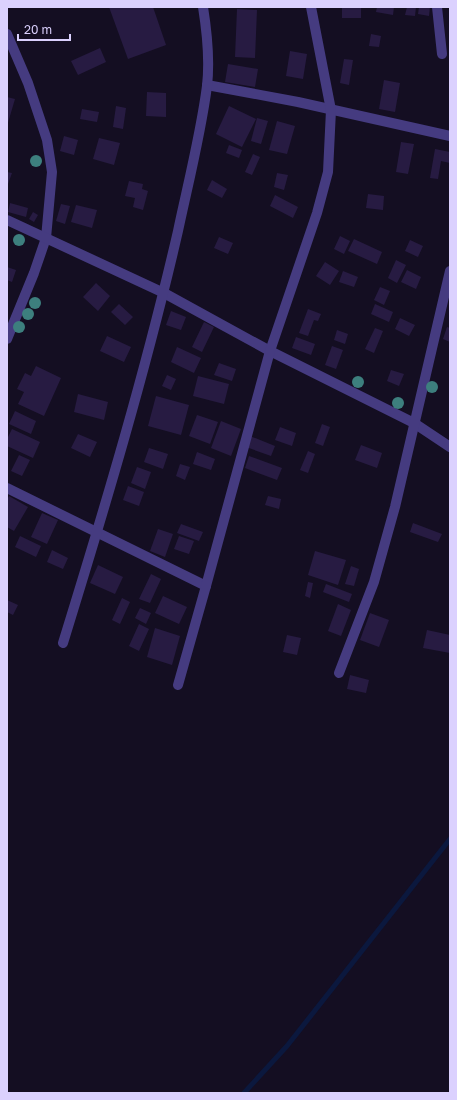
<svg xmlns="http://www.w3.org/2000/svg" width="457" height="1100" font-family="'Golos Text',sans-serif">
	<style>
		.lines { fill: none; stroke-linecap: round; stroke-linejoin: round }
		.stream { stroke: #0b183e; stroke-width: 5 }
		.building { fill: #271b42 }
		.minor { stroke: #453b80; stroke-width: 10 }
		.tree { fill: #3d7f7e }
	</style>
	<rect width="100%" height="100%" fill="#140e22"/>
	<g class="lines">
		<path class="stream" d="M244,1093L287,1046L450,839"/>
	</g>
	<g class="building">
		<path d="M109,7H153L166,45L128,59Z"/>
		<rect x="342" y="7" width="19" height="11"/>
		<path d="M377,7H394L393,15L376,12Z"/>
		<path d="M407,7H416L415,16L405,15Z"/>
		<path d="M419,7H430L429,16L418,14Z"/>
		<path d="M237,9L257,10L255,58L235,57Z"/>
		<path d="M371,34L381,36L379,47L369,46Z"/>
		<path d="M100,48L106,62L78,75L71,61Z"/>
		<path d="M290,51L307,54L303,79L286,76Z"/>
		<path d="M344,59L353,60L349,85L340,83Z"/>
		<path d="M228,64L258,69L255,87L225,82Z"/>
		<path d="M384,80L400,83L395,112L379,109Z"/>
		<path d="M147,92L166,93V117L146,116Z"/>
		<path d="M7,97L15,99L7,126Z"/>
		<path d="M116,106L126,108L123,129L113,127Z"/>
		<path d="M229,106L256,119L242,147L216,134Z"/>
		<path d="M82,109L99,112L97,122L80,119Z"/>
		<path d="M257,118L268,121L261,144L251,141Z"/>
		<path d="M277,121L295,126L287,154L269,150Z"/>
		<path d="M64,136L78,140L74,155L60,151Z"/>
		<path d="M99,138L120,143L114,165L93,159Z"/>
		<path d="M401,142L414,144L408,174L396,172Z"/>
		<path d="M229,145L242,150L239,158L226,153Z"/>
		<path d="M435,149L450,152V163L441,161L438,179L430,178Z"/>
		<path d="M253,154L260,157L252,175L245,172Z"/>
		<path d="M7,172L12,173L8,184H7Z"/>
		<path d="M277,173L288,175L284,190L274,187Z"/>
		<path d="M212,180L227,189L222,198L207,190Z"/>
		<path d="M129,181L143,184L142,189L148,191L143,210L133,207L135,198L125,196Z"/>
		<path d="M368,194L384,196L383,210L366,208Z"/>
		<path d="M275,195L298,207L293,218L270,206Z"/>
		<path d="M10,203L28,208L26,217L8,212Z"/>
		<path d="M61,204L70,206L65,224L56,221Z"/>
		<path d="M76,205L97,210L92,228L71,222Z"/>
		<path d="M33,212L38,215L34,222L29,219Z"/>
		<path d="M340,236L350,241L344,254L334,249Z"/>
		<path d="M219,237L233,243L228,254L214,248Z"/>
		<path d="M354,239L382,252L377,264L348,251Z"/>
		<path d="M410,240L423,246L418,257L405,251Z"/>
		<path d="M396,260L406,265L397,283L388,278Z"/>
		<path d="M325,262L339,271L330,285L316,276Z"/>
		<path d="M7,267L16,270L12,282L7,280Z"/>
		<path d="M407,270L421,277L416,289L401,282Z"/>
		<path d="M343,271L358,277L354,287L339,282Z"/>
		<path d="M96,283L110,296L98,311L83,297Z"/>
		<path d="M380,287L390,291L384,305L374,300Z"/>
		<path d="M119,304L133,317L125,325L111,312Z"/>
		<path d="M375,304L393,312L389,322L371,314Z"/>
		<path d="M308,309L321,314L318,321L314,320L308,336L299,333Z"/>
		<path d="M171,311L186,317L181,330L166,325Z"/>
		<path d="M400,318L415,325L409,336L395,329Z"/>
		<path d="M204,322L214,327L202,352L192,347Z"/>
		<path d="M447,327L450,328V342L443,339Z"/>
		<path d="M375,328L383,331L374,353L365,349Z"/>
		<path d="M337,330L348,334L345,344L334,340Z"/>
		<path d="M107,336L131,347L124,362L100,351Z"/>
		<path d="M296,337L315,344L311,355L292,348Z"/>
		<path d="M332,346L343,350L336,369L325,365Z"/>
		<path d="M177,347L201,358L194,373L171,362Z"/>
		<path d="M219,363L236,369L232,381L214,375Z"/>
		<path d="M36,366L61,378L44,416L18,404L24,392L17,389L25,373L31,376Z"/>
		<path d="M391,370L404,374L399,386L387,381Z"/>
		<path d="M167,375L176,379L171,390L162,386Z"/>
		<path d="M198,376L229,384L224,404L193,396Z"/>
		<path d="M78,394L108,402L104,420L74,412Z"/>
		<path d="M156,396L189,405L181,435L148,426Z"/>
		<path d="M15,411L36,421L31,434L9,424Z"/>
		<path d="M197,415L218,422L210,444L189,436Z"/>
		<path d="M221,421L241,429L231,456L211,448Z"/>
		<path d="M322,424L330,427L323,446L315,443Z"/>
		<path d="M280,427L296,433L292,446L275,440Z"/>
		<path d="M12,429L40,442L33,458L7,446V439Z"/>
		<path d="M78,434L97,442L90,457L71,448Z"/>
		<path d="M250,436L275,446L271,456L246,447Z"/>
		<path d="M361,445L382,453L377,468L355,460Z"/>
		<path d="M149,448L168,454L163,469L144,462Z"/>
		<path d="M308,451L315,454L308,473L300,470Z"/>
		<path d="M197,452L215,459L211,470L193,464Z"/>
		<path d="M19,455L30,460L22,476L11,471Z"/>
		<path d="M249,456L282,468L277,480L245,468Z"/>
		<path d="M180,464L190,467L185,480L176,476Z"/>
		<path d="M137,467L151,472L145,489L131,483Z"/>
		<path d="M128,486L144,492L139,506L123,500Z"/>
		<path d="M9,496L28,507L14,531L7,527V500Z"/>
		<path d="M268,496L281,499L279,509L265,505Z"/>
		<path d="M42,513L58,520L47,544L31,537Z"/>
		<path d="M413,523L442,534L438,542L410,532Z"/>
		<path d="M181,524L203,532L199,541L177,533Z"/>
		<path d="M158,529L173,534L165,557L150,551Z"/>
		<path d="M20,536L41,546L36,557L15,547Z"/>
		<path d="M179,536L194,541L189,554L174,549Z"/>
		<path d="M52,550L68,558L63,569L47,562Z"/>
		<path d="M315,551L346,560L338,585L308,575Z"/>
		<path d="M98,565L123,577L115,594L90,583Z"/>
		<path d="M351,566L359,569L354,586L345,584Z"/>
		<path d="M151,574L161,579L150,603L139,599Z"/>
		<path d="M308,582L313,583L310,598L305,596Z"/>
		<path d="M326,584L352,594L349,602L323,592Z"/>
		<path d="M163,596L187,607L179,624L155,613Z"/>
		<path d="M122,598L130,602L120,624L112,620Z"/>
		<path d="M7,600L18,605L13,615L7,612Z"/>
		<path d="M338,604L351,610L341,636L328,631Z"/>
		<path d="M140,608L151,613L146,624L135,618Z"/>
		<path d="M370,613L389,620L379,647L360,640Z"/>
		<path d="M139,624L149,629L139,651L129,646Z"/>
		<path d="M155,628L180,636L172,665L147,657Z"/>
		<path d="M427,630L450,635V653L423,648Z"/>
		<path d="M287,635L301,638L297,655L283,652Z"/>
		<path d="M350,675L369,680L366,693L347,689Z"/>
	</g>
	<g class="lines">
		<g class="minor">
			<path d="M437,7L442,54"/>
			<path d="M7,34L28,83L47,140L52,172L46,238L34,273L7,339"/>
			<path d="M207,85L298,102L450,136"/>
			<path d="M7,220L164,293L270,351L414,423L450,447"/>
			<path d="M7,488L206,586"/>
			<path d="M63,643C105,507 146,370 178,231C188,184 201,133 207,86C210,60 207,32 203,7"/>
			<path d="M339,673L374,582L395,507L450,271"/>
			<path d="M178,685L206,586L270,351L317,213L328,172L331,110L311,7"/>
		</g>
	</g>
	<g class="tree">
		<circle cx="36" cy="161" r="6"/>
		<circle cx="19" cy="240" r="6"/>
		<circle cx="35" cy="303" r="6"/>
		<circle cx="28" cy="314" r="6"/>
		<circle cx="19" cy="327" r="6"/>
		<circle cx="358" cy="382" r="6"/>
		<circle cx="432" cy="387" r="6"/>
		<circle cx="398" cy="403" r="6"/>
	</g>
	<rect width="457" height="1100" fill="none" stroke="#dbd1fe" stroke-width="16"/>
	<path d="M18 34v6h52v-6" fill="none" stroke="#dbd1fe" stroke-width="2"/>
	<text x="24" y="34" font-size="12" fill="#dbd1fe" stroke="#140e22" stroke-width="3" paint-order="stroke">20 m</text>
</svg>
